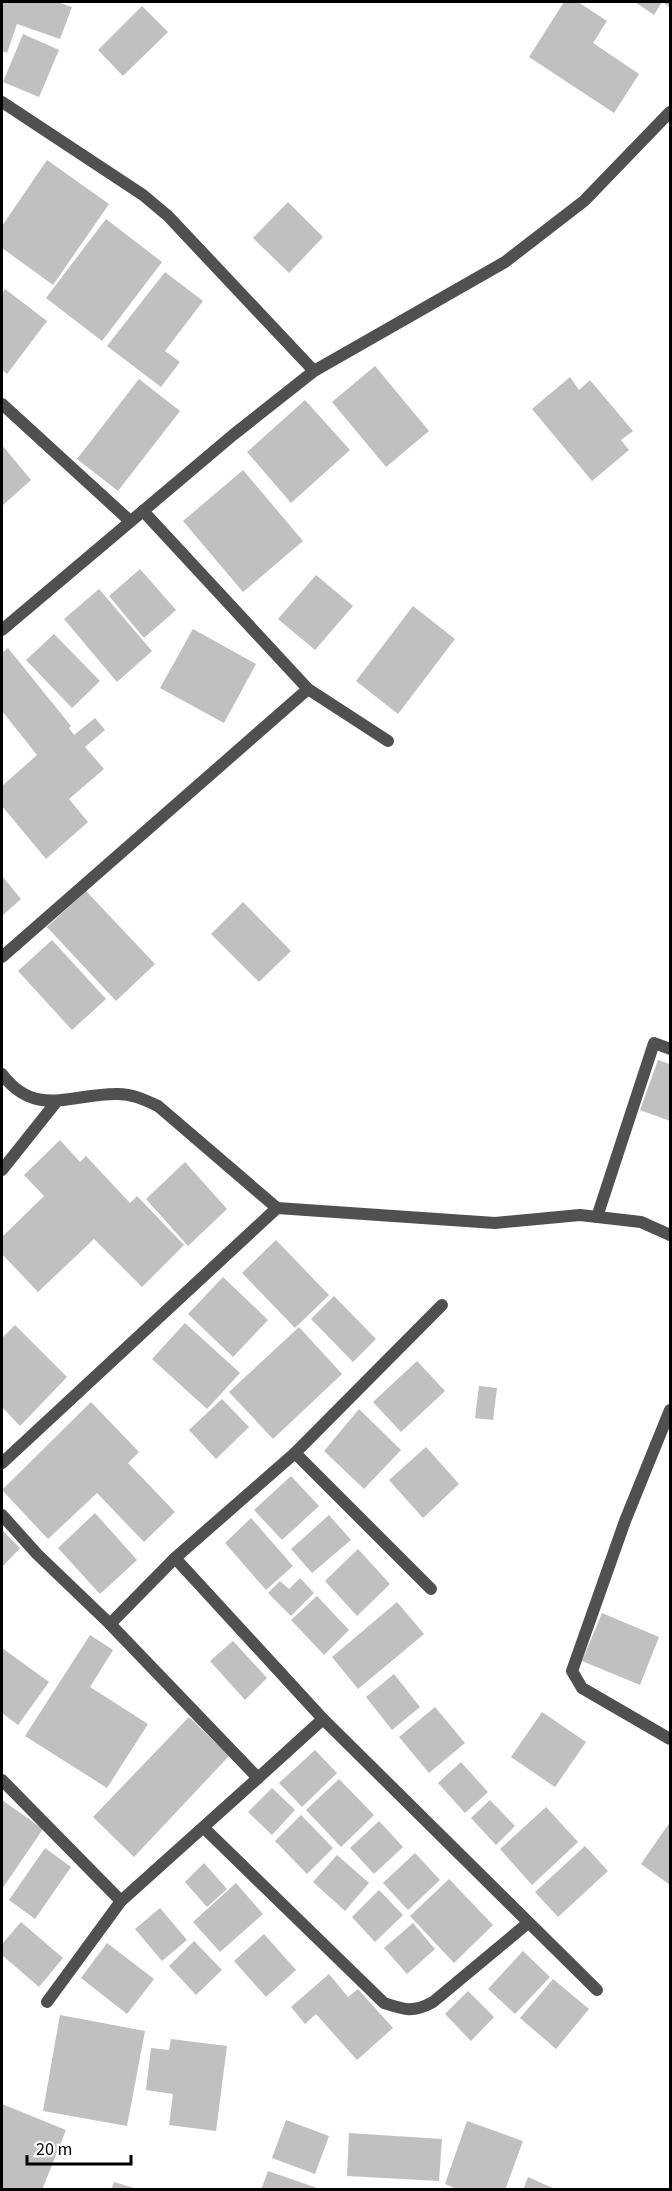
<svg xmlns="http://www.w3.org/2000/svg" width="672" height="2191" font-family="'Source Sans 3',sans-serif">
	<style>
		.building { fill: #c0c0c0 }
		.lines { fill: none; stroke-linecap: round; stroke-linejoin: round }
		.service { stroke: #505050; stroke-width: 12 }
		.minor { stroke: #505050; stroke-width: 12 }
	</style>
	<rect width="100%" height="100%" fill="#fff"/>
	<g class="building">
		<path d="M2,2H57L72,7L60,39L17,24L7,53L2,51Z"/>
		<path d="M564,2H578L607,21L593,43L639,74L614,113L529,57Z"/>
		<path d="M635,2H670V7L662,2L654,15Z"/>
		<path d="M142,6L168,32L123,76L98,50Z"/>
		<path d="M23,34L59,50L39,97L3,82Z"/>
		<path d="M47,160L109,204L53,285L2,248V226Z"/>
		<path d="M288,202L323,237L289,273L253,238Z"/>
		<path d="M106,219L162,262L102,341L46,298Z"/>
		<path d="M165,272L203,301L165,351L180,362L161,387L107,346Z"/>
		<path d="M5,289L47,321L7,374L2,370V294Z"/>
		<path d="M375,366L429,431L386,467L332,402Z"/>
		<path d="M570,377L579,390L590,380L633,431L621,440L629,450L592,481L532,409Z"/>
		<path d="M139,379L180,411L118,491L77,459Z"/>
		<path d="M305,400L350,450L291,503L247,452Z"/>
		<path d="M2,445L31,480L2,506Z"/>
		<path d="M243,470L303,541L243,592L183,521Z"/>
		<path d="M140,569L176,610L144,638L109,596Z"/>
		<path d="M316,575L353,606L315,650L278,619Z"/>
		<path d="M99,589L152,651L117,682L64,619Z"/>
		<path d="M413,606L455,639L398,714L356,681Z"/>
		<path d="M193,629L256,664L224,723L160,688Z"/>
		<path d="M54,634L100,681L72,708L26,660Z"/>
		<path d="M8,648L71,726L69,728L74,735L95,718L105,730L85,747L104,769L69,799L88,822L46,859L2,806V786L37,755L2,711V653Z"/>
		<path d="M2,876L21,899L2,916Z"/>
		<path d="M86,891L155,964L116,1001L47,927Z"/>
		<path d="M243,902L291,951L259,982L211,934Z"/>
		<path d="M52,940L106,999L72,1030L18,971Z"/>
		<path d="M658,1060L670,1064V1121L640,1110Z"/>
		<path d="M60,1140L80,1162L86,1156L130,1203L137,1196L184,1245L142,1287L94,1239L38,1292L2,1254V1237L44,1196L24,1175Z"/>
		<path d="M185,1162L227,1209L188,1246L146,1199Z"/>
		<path d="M276,1240L329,1295L295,1328L242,1273Z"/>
		<path d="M223,1277L268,1320L233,1357L188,1314Z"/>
		<path d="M334,1296L376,1339L353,1362L311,1319Z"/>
		<path d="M185,1323L240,1373L207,1409L152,1359Z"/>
		<path d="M15,1325L67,1377L20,1426L2,1407V1338Z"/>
		<path d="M299,1327L342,1374L273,1439L229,1392Z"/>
		<path d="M417,1361L445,1391L401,1432L373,1402Z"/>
		<path d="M479,1386L497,1388L493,1420L475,1418Z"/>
		<path d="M222,1399L249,1427L216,1459L189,1430Z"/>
		<path d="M91,1402L139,1452L128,1463L175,1512L144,1542L97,1493L48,1539L2,1490Z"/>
		<path d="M359,1409L401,1450L364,1489L324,1451Z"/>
		<path d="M426,1447L459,1484L423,1518L389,1480Z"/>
		<path d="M291,1476L319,1506L282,1540L254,1510Z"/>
		<path d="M95,1513L137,1560L100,1594L58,1548Z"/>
		<path d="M329,1515L351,1540L312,1573L291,1549Z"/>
		<path d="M251,1518L293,1566L266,1590L225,1543Z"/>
		<path d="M2,1530L20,1548L2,1567Z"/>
		<path d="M358,1549L390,1584L357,1616L325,1581Z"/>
		<path d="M300,1578L314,1593L291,1616L268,1593L280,1581L289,1589Z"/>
		<path d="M317,1596L349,1630L324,1655L291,1620Z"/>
		<path d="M397,1602L424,1634L358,1689L332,1657Z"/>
		<path d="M602,1613L659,1637L640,1685L582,1661Z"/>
		<path d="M90,1635L113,1650L90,1687L148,1724L107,1788L25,1736Z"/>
		<path d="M233,1641L267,1678L245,1700L210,1661Z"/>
		<path d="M2,1648L49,1682L18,1725L2,1713Z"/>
		<path d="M394,1674L420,1707L392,1730L366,1697Z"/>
		<path d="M435,1707L465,1743L429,1773L399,1737Z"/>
		<path d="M542,1712L586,1742L555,1787L511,1757Z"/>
		<path d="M189,1717L229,1756L134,1857L93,1817Z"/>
		<path d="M315,1750L337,1773L302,1807L279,1783Z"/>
		<path d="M461,1762L488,1792L465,1813L438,1783Z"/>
		<path d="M339,1779L374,1815L341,1847L306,1810Z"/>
		<path d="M272,1788L295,1810L272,1835L248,1812Z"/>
		<path d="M2,1800L43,1829L2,1889Z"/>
		<path d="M490,1800L515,1826L496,1845L471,1818Z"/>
		<path d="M546,1807L578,1842L532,1885L500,1849Z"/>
		<path d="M301,1815L333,1848L307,1874L275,1841Z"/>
		<path d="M379,1821L403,1847L374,1874L350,1848Z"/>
		<path d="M670,1822V1885L641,1864Z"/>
		<path d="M585,1846L608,1871L558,1917L535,1892Z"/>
		<path d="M45,1848L71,1867L35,1919L9,1900Z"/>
		<path d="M415,1853L440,1880L408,1910L383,1883Z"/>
		<path d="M337,1855L369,1883L345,1911L313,1882Z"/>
		<path d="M204,1863L227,1889L207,1907L185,1882Z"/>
		<path d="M449,1879L493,1925L454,1963L410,1916Z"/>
		<path d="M236,1883L263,1914L220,1952L193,1922Z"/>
		<path d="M379,1890L403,1915L375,1942L352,1917Z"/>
		<path d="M160,1908L187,1940L162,1961L135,1929Z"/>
		<path d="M21,1922L63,1958L39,1987L2,1955V1944Z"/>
		<path d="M413,1923L435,1949L407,1974L384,1948Z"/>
		<path d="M264,1934L296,1970L266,1997L234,1961Z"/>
		<path d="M194,1941L222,1970L196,1995L169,1966Z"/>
		<path d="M107,1943L154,1979L127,2014L81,1978Z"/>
		<path d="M523,1951L550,1977L515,2014L488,1989Z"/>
		<path d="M329,1974L348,1997L358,1989L393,2028L357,2060L316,2014L305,2024L291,2007Z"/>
		<path d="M553,1979L589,2009L556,2049L520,2018Z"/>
		<path d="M468,1991L494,2017L471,2041L445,2014Z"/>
		<path d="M60,2015L145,2031L127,2126L43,2111Z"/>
		<path d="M171,2039L227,2046L216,2131L169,2125L173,2094L146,2090L151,2048L169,2050Z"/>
		<path d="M2,2104L66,2130L42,2190H2Z"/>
		<path d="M286,2120L329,2136L315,2174L272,2158Z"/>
		<path d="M467,2121L523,2141L505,2190H459L445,2184Z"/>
		<path d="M349,2133L442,2139L439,2181L347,2176Z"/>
		<path d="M268,2171L320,2189L319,2190H261Z"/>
		<path d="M528,2177L557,2190H523Z"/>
		<path d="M114,2182L137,2189L136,2190H111Z"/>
	</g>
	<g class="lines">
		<path class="service" d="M308,689L388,741"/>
		<g class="minor">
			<path d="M2,102L143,195L168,216L314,371"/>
			<path d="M2,404L130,521"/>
			<path d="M2,630L233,435L314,371L505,262L584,201L670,112"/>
			<path d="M2,957L308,689L143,511"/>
			<path d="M2,1074C36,1119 72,1093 118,1094C133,1094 145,1100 158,1106L277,1208L495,1223L580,1215L641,1222L670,1235"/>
			<path d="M2,1170L57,1101"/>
			<path d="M597,1217L654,1043L670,1049"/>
			<path d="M670,1410L625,1521L572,1671L582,1688L670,1739"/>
			<path d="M295,1453L431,1589"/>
			<path d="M2,1463L277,1208"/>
			<path d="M2,1515L37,1554L110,1624L258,1778L121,1901L2,1780"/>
			<path d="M175,1558L323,1719L597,1990"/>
			<path d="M110,1624L175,1558L295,1453L442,1305"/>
			<path d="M258,1778L323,1719"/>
			<path d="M204,1828L384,2003C405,2010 413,2013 433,2002L528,1923"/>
			<path d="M47,2002L121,1901"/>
		</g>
	</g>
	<rect width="672" height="2191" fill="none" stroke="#000000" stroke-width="6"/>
	<path d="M27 2155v9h104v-9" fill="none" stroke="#000000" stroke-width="3"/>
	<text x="36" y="2155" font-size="18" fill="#000000" stroke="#ffffff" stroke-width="4.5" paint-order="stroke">20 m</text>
</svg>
